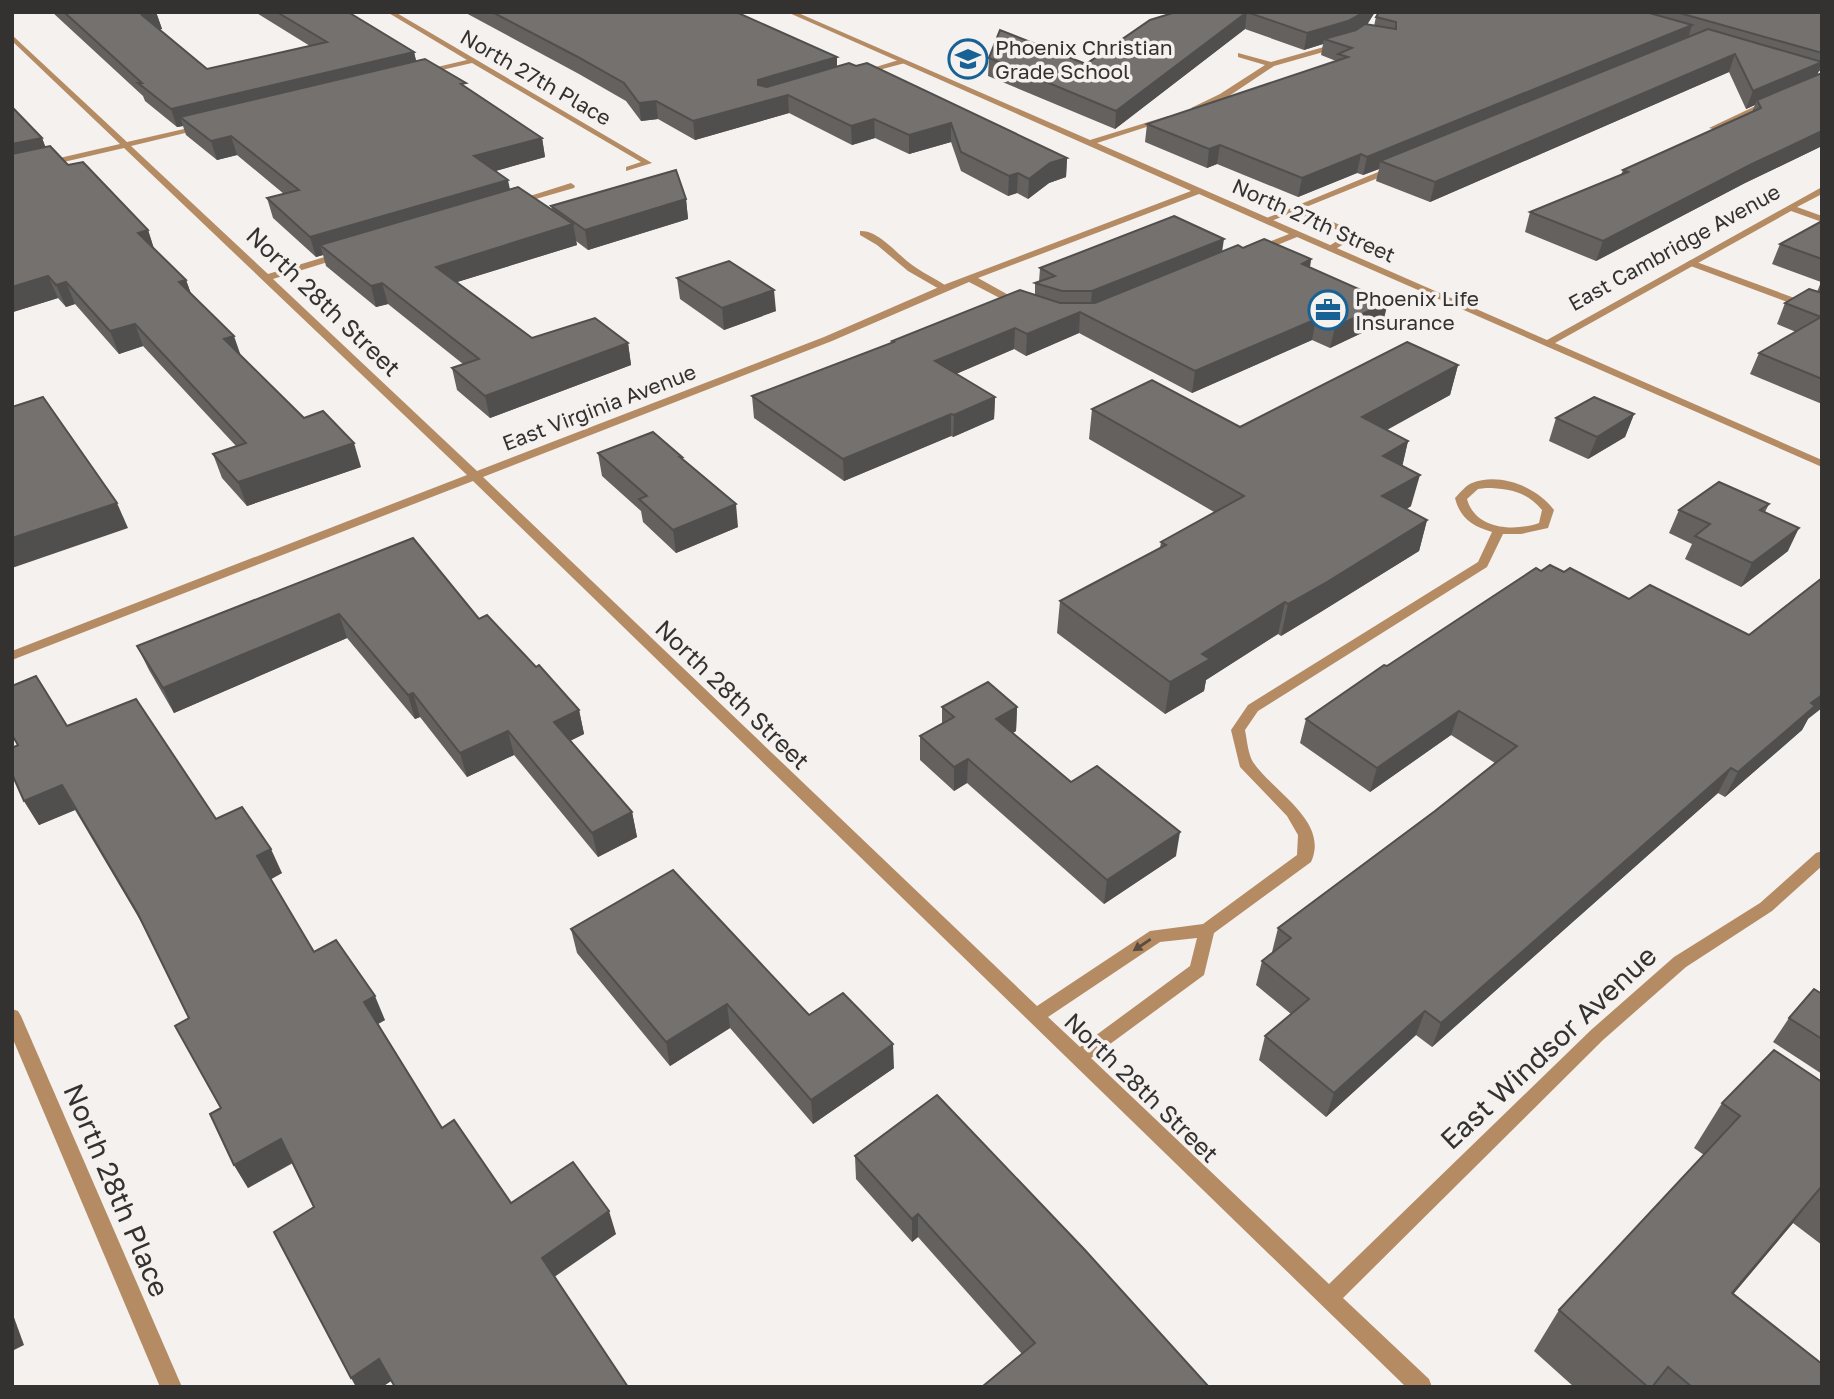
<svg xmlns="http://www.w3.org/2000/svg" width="1834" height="1399" font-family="'Golos Text',sans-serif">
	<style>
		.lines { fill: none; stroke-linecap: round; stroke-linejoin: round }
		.lane { fill: #b58b63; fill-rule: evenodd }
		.street { fill: #b58b63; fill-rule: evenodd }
		.wall { fill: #64615f }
		.shaded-wall { fill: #514f4e }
		.building { fill: #74716f; stroke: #514f4e; stroke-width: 2 }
		.oneway { fill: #5a4d40 }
		.labels { text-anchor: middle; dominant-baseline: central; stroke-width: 7; stroke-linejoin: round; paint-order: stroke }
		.far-poi-label { font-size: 21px; fill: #333231; stroke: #f4f1ef; text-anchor: start }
		.far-street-label { font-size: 21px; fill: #333231; stroke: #f4f1ef }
		.street-label { font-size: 24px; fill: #333231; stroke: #f4f1ef }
		.near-street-label { font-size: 28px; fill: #333231; stroke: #f4f1ef }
	</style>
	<rect width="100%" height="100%" fill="#f4f1ef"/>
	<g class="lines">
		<g class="lane">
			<path d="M902,59L906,61L905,63L860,75L856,73Z"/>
			<path d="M1766,101L1773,103L1716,130L1709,128Z"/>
			<path d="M1395,165L1399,168L1398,170L1301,209L1350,229L1347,242L1334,250L1326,248L1340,239L1342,232L1294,212L1269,222L1262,220Z"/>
			<path d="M860,231C880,230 899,257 915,267C926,275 939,280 949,288L941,290L908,271L877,245L860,235Z"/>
			<path d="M1691,260L1822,308V315L1688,265L1686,263Z"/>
		</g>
		<g class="street">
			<path d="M387,12H395L652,163L626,171V167L641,162L472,63L420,75V71L467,60Z"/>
			<path d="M787,12H796L1090,140L1168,116V120L1097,143L1547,340L1822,187V194L1797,207L1822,216V222L1791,211L1555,343L1822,460V467L1297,237L1260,252H1254V248L1289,234L1199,194L978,278L1021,302V306H1015L969,282L832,341L483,477L1037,1006L1150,931L1203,924L1297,855L1298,835L1287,816L1240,767L1231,730L1248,705L1478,562L1492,532C1472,526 1460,518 1455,498C1460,493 1466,485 1472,483C1500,472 1537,487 1554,510L1548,528L1521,534H1503L1487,567L1258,711L1245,730C1247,740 1248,754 1253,762C1272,791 1330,821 1311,862L1214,933L1204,975L1091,1058L1329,1284L1591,1030L1674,957L1760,903L1816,853L1822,851V866L1772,911L1686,967L1603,1040L1343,1298L1429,1379L1432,1387H1406L473,481L12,660V651L467,475L124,148L12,174V169L120,144L12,41V35L127,142L206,124V128L131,146L268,274L338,253H344V257L273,279L477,471L824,337L946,284L1191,191ZM1486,488C1508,488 1528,492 1542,510L1539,523C1513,532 1475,529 1467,499L1478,489ZM1197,938L1190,966L1080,1047L1048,1017L1160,942Z"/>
			<path d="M1338,43L1341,47L1274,66L1226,98L1198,110L1191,108L1220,94L1265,65L1238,57V53L1271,62Z"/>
			<path d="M571,183L575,186L574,188L515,205L511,202Z"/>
			<path d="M12,1009L18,1011L21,1016L182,1387H160L12,1037Z"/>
		</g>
	</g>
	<g class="wall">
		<path d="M52,12H156L162,29H159L207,69L310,46L255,12H348L414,52L416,61L467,88L542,138L545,157L495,171L510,189L552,209L551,206L686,199L688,219L588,250L576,241L577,245L457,282L532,338L628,343L631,365L490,418L457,390L452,368L463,364L388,304L376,307L326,266L323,255L316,257L273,218L267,198L284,194L237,155L217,160L186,135L183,126L177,127L145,101L143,96Z"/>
		<path d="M464,12H736L837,57V67L1067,158L1066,177L1049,183L1028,199L1017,193L1008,196L961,171L951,142L909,154L875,138L852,145L789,113L695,140L658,119L641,121L626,101L579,74Z"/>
		<path d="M1176,12H1375L1367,25L1374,26L1376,17L1379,12H1822V72L1819,71L1817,74L1822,73V146L1745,183L1596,261L1525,232L1530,212L1621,175L1623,170L1752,112L1755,105L1746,109L1729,72L1430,202L1376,181L1379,169L1363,175L1357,173L1298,197L1217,164L1207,168L1145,142L1147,124L1336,61L1321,55L1323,44L1304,50L1245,29L1115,129L988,76L989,58L1086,64Z"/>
		<path d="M12,107L42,138L45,147L148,230L154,249L186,280L191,294L240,355L304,418L361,467L247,506L222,478L213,454L236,446L143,346L119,354L75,304L66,307L58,298L13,312L12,311Z"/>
		<path d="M1822,221V404L1750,374L1759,353L1796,332L1777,324L1785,303L1817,292L1821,282L1772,264L1780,244Z"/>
		<path d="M1243,248L1311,259L1310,267L1383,323L1330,348L1312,340L1192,393L1079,333L1026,356L1014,349L956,374L995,397L994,419L953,437L951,436L844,481L754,418L752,396L892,343V341L1035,295V283L1039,282L1040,268L1222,252Z"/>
		<path d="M677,278L776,311L724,330L680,299Z"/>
		<path d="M1458,365L1450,395L1387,430L1408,441L1402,466L1411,506L1407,509L1427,520L1419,551L1319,613L1281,636L1278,634L1206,680L1204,691L1165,714L1057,633L1060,601L1160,548L1161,542L1214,512L1089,439L1092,409L1240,427Z"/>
		<path d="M1634,414L1625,437L1588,459L1549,441L1556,418Z"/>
		<path d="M598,453L682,457L683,460L738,527L676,553L643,522L641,511L602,476Z"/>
		<path d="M1769,504L1765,512L1788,551L1741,587L1685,559L1692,544L1669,533L1679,510Z"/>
		<path d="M413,538L479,619L536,667L579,710L584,734L570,741L632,812L637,837L598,857L514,755L467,777L420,717L415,719L347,638L174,713L149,670L137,646Z"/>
		<path d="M1387,666L1808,719L1802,730L1725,797L1718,793L1432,1047L1416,1035L1326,1117L1259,1060L1265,1036L1291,1014L1256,985L1262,961L1273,953L1272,952L1278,928L1435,811L1495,763L1451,735L1370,792L1300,743L1306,719Z"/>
		<path d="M942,707H1017L1016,731L1013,733L1071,782L1176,856L1104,904L967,783L954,791L920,760V736L942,724Z"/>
		<path d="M67,726L216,819L282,873L270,879L314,952L385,1020L378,1024L442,1128L511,1203L616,1234L382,1387H356L314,1207L293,1163L248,1188L234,1165L221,1108L189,1018L143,925L75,810L39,825L24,801Z"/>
		<path d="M571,929L809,1015L894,1068L813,1124L730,1028L670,1066L577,953Z"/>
		<path d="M1822,994V1074L1773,1042L1789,1018Z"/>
		<path d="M1822,1082V1245L1793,1223L1733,1294L1822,1387H1574L1534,1351L1559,1310L1704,1155L1694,1148L1722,1103Z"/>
		<path d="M855,1156L1209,1387H983L1022,1354L918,1237L912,1242L856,1179Z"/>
	</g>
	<g class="shaded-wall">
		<path d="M156,12L162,29L148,32L142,15Z"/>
		<path d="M1247,12L1245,29L1115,129L1116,111Z"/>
		<path d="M1364,12H1375L1366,26L1345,38L1324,39L1323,44L1304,50L1307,33Z"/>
		<path d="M1692,25L1687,42L1380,161L1379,169L1363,175L1367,157Z"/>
		<path d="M414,52L418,69L180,117L183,126L177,127L171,109Z"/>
		<path d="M1735,54L1729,72L1430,202L1435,182Z"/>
		<path d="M837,57V75L788,95L789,113L695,140L693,121L758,80Z"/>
		<path d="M1822,62L1816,79L1757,100L1755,105L1746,109L1753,91Z"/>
		<path d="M656,101L658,119L641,121L639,103Z"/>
		<path d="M874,119L875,138L852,145L851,126Z"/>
		<path d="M951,123V142L909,154V135Z"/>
		<path d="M1822,131V146L1745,183L1596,261L1603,241L1752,164Z"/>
		<path d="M231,136L237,155L217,160L211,141Z"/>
		<path d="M42,138L50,158L12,166V144Z"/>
		<path d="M542,138L545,157L478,176L474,156Z"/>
		<path d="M1220,145L1217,164L1207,168L1209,149Z"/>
		<path d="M1361,154L1357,173L1298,197L1302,178Z"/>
		<path d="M1067,158L1066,177L1049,183L1028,199L1029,179L1050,163Z"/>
		<path d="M1018,173L1017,193L1008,196L1009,176Z"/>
		<path d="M508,180L512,199L320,245L323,255L316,257L310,237Z"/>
		<path d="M686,199L688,219L588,250L585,230Z"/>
		<path d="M573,224L577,245L441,287L436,267Z"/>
		<path d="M148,230L155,252L138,233Z"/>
		<path d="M1224,239L1221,259L1090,312L1092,291Z"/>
		<path d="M1311,259L1308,279L1302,264Z"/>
		<path d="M48,276L58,298L13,312L12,287Z"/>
		<path d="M186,280L194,302L179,282Z"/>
		<path d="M66,282L75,304L66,307L56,285Z"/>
		<path d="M382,283L388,304L376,307L371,286Z"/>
		<path d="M774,290L776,311L724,330L722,308Z"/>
		<path d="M1388,302L1383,323L1330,348L1335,327Z"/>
		<path d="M1080,312L1079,333L1026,356L1027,334Z"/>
		<path d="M1316,319L1312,340L1192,393L1195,371Z"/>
		<path d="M135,324L143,346L119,354L110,331Z"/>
		<path d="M1015,328L1014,349L935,383V361Z"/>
		<path d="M234,336L242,359L224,339Z"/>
		<path d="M628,343L631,365L490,418L485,396Z"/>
		<path d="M1458,365L1450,395L1355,447L1362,417Z"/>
		<path d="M995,397L994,419L953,437L954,415Z"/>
		<path d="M951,414V436L844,481L843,459Z"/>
		<path d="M1634,414L1625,437L1588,459L1597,437Z"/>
		<path d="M1408,441L1401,472L1383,456Z"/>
		<path d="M354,443L361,467L247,506L238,482Z"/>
		<path d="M1420,475L1411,506L1374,527L1382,496Z"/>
		<path d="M117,503L128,528L12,568V538Z"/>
		<path d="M736,504L738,527L676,553L673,530Z"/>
		<path d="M1427,520L1419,551L1319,613L1281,636L1288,604Z"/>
		<path d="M1799,528L1788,551L1741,587L1752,563Z"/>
		<path d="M1285,602L1278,634L1206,680L1204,691L1165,714L1170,682L1202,654Z"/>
		<path d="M339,614L347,638L174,713L163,688Z"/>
		<path d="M413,693L420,717L415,719L408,695Z"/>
		<path d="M1822,695V708L1808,719L1802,730L1725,797L1738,772L1811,703Z"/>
		<path d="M1017,707L1016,731L995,743L996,719Z"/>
		<path d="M579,710L584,734L559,746L554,722Z"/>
		<path d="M1459,711L1451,735L1370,792L1377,768Z"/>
		<path d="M508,731L514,755L467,777L460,753Z"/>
		<path d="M968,759L967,783L954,791V767Z"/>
		<path d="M1731,768L1718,793L1432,1047L1441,1023Z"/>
		<path d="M62,785L75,810L39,825L24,801Z"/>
		<path d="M632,812L637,837L598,857L592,833Z"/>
		<path d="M1180,832L1176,856L1104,904L1107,880Z"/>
		<path d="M271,849L282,873L268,881L257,856Z"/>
		<path d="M375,996L385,1020L374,1026L364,1002Z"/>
		<path d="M727,1004L730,1028L670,1066L666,1042Z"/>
		<path d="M1425,1011L1416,1035L1326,1117L1334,1093Z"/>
		<path d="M893,1044L894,1068L813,1124L811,1100Z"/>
		<path d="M281,1139L293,1162L248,1188L234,1165Z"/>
		<path d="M1822,1186L1793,1223L1699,1335L1732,1293Z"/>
		<path d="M609,1211L616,1234L550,1280L542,1258Z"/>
		<path d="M918,1214V1237L912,1242V1219Z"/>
		<path d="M12,1312L24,1345L12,1351Z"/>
		<path d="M379,1359L391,1381L382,1387H356L351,1378Z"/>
	</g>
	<g class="building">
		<path d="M64,12H156L142,15L207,69L327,42L277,12H348L414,52L171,109L138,83H142Z"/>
		<path d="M492,12H736L837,57L758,80V85L767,87L849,63L856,66L867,63L1067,158L1050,163L1029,179L1018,173L1009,176L961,152L951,123L909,135L874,119L851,126L788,95L693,121L656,101L639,103L624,83L576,56Z"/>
		<path d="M1176,12H1364L1348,21L1307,33L1247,12L1116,111L989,58L1000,30L1086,64L1150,20Z"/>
		<path d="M1379,12H1646L1692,25L1367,157L1361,154L1302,178L1220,145L1209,149L1147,124L1348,57L1338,54L1352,48L1324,39L1356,30L1365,24L1396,29V22L1376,17Z"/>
		<path d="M1676,12H1822V53Z"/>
		<path d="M1708,29L1822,62L1753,91L1735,54L1435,182L1380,161Z"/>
		<path d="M425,59L466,83L461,84L542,138L474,156L508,180L310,237L267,198L299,190L231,136L211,141L180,117Z"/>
		<path d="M1822,73V131L1752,164L1603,241L1530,212L1628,172L1623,170L1761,108L1757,100Z"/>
		<path d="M12,107L42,138L12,144Z"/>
		<path d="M50,146L68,165L83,162L148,230L138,233L186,280L179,282L234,336L224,339L304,418L323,411L354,443L238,482L213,454L246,443L135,324L110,331L66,282L56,285L48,276L12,287V154Z"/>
		<path d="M676,170L686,199L585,230L551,206Z"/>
		<path d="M518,187L573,224L436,267L532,338L595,318L628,343L485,396L452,368L479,359L382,283L371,286L320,245Z"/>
		<path d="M1174,216L1224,239L1092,291H1062L1035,283L1055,276L1040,268Z"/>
		<path d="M1822,221V259L1780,244Z"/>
		<path d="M1264,239L1311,259L1302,264L1388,302L1335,327L1316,319L1195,371L1080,312L1027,334L1015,328L935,361L995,397L954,415L951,414L843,459L752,396L894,342L892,341L1020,290L1060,303H1095L1238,245L1243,248Z"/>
		<path d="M729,261L774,290L722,308L677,278Z"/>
		<path d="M1809,289L1822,293V379L1759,353L1821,317L1785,303Z"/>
		<path d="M1407,342L1458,365L1362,417L1408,441L1383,456L1420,475L1382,496L1427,520L1327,582L1288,604L1285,602L1202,654L1210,659L1170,682L1060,601L1166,545L1161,542L1244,496L1092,409L1152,380L1240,427Z"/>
		<path d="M43,397L117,503L12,538V407Z"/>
		<path d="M1594,397L1634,414L1597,437L1556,418Z"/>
		<path d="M653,432L682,457H680L736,504L673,530L639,499L647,496L598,453Z"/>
		<path d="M1719,482L1769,504L1760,510L1799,528L1752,563L1695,536L1710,524L1679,510Z"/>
		<path d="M413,538L479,619L487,615L536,667L539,665L579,710L554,722L632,812L592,833L508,731L460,753L413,693L408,695L339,614L163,688L137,646Z"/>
		<path d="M1550,565L1564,572L1570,568L1629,599L1650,585L1749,635L1822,578V695L1811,703L1815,706L1738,772L1731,768L1441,1023L1425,1011L1334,1093L1265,1036L1309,999L1262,961L1291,938L1278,928L1435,811L1517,746L1459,711L1377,768L1306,719L1384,665L1387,666L1536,568L1541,571Z"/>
		<path d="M36,676L67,726L136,699L216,819L242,807L271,849L257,856L314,952L336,940L375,996L364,1002L442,1128L454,1120L511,1203L573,1162L609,1211L542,1258L628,1387H395L379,1359L351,1378L274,1232L314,1207L281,1139L234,1165L210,1114L221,1108L175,1026L189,1018L138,914L62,785L24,801L12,774V748L18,745L12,735V686Z"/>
		<path d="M988,682L1017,707L996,719L1071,782L1097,766L1180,832L1107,880L968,759L954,767L920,736L954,717L942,707Z"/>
		<path d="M673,870L809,1015L843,993L893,1044L811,1100L727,1004L666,1042L571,929Z"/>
		<path d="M1814,989L1822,994V1039L1789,1018Z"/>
		<path d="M1774,1050L1822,1082V1186L1732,1293L1822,1364V1387H1692L1668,1367L1652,1387H1648L1559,1310L1740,1116L1722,1103Z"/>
		<path d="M937,1095L1084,1249L1209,1387H984L983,1386L1035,1343L918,1214L912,1219L855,1156Z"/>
	</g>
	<defs><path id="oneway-solid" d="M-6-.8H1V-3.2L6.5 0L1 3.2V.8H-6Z" transform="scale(1.75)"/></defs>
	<use class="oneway" href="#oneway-solid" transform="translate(1142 945) rotate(146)"/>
	<defs>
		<g id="school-ring" transform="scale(2.0125)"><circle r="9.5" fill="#f4f1ef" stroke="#176195" stroke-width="1.5"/><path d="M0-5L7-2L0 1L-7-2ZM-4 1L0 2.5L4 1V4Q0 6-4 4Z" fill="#176195"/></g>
		<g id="office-ring" transform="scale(2.0125)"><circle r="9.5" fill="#f4f1ef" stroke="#176195" stroke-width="1.5"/><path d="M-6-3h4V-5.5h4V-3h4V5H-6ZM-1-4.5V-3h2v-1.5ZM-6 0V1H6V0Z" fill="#176195"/></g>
	</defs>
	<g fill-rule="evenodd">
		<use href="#school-ring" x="968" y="59"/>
		<use href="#office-ring" x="1328" y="310"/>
	</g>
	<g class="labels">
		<g class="far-poi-label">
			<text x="995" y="47">Phoenix Christian<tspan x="995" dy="24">Grade School</tspan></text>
			<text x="1355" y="298">Phoenix Life<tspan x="1355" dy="24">Insurance</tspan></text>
		</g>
		<g class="far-street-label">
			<text transform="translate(536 77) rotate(30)">North 27th Place</text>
			<text transform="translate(1314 220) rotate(24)">North 27th Street</text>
			<text transform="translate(1674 247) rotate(-29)">East Cambridge Avenue</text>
			<text transform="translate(599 407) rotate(-21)">East Virginia Avenue</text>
		</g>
		<g class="street-label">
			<text transform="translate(324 301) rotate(44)">North 28th Street</text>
			<text transform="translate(733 694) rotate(44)">North 28th Street</text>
			<text transform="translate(1142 1087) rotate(44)">North 28th Street</text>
		</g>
		<g class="near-street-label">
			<text transform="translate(1548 1047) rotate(-43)">East Windsor Avenue</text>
			<text transform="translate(117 1190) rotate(67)">North 28th Place</text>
		</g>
	</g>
	<rect width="1834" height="1399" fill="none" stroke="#333231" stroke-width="28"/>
</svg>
